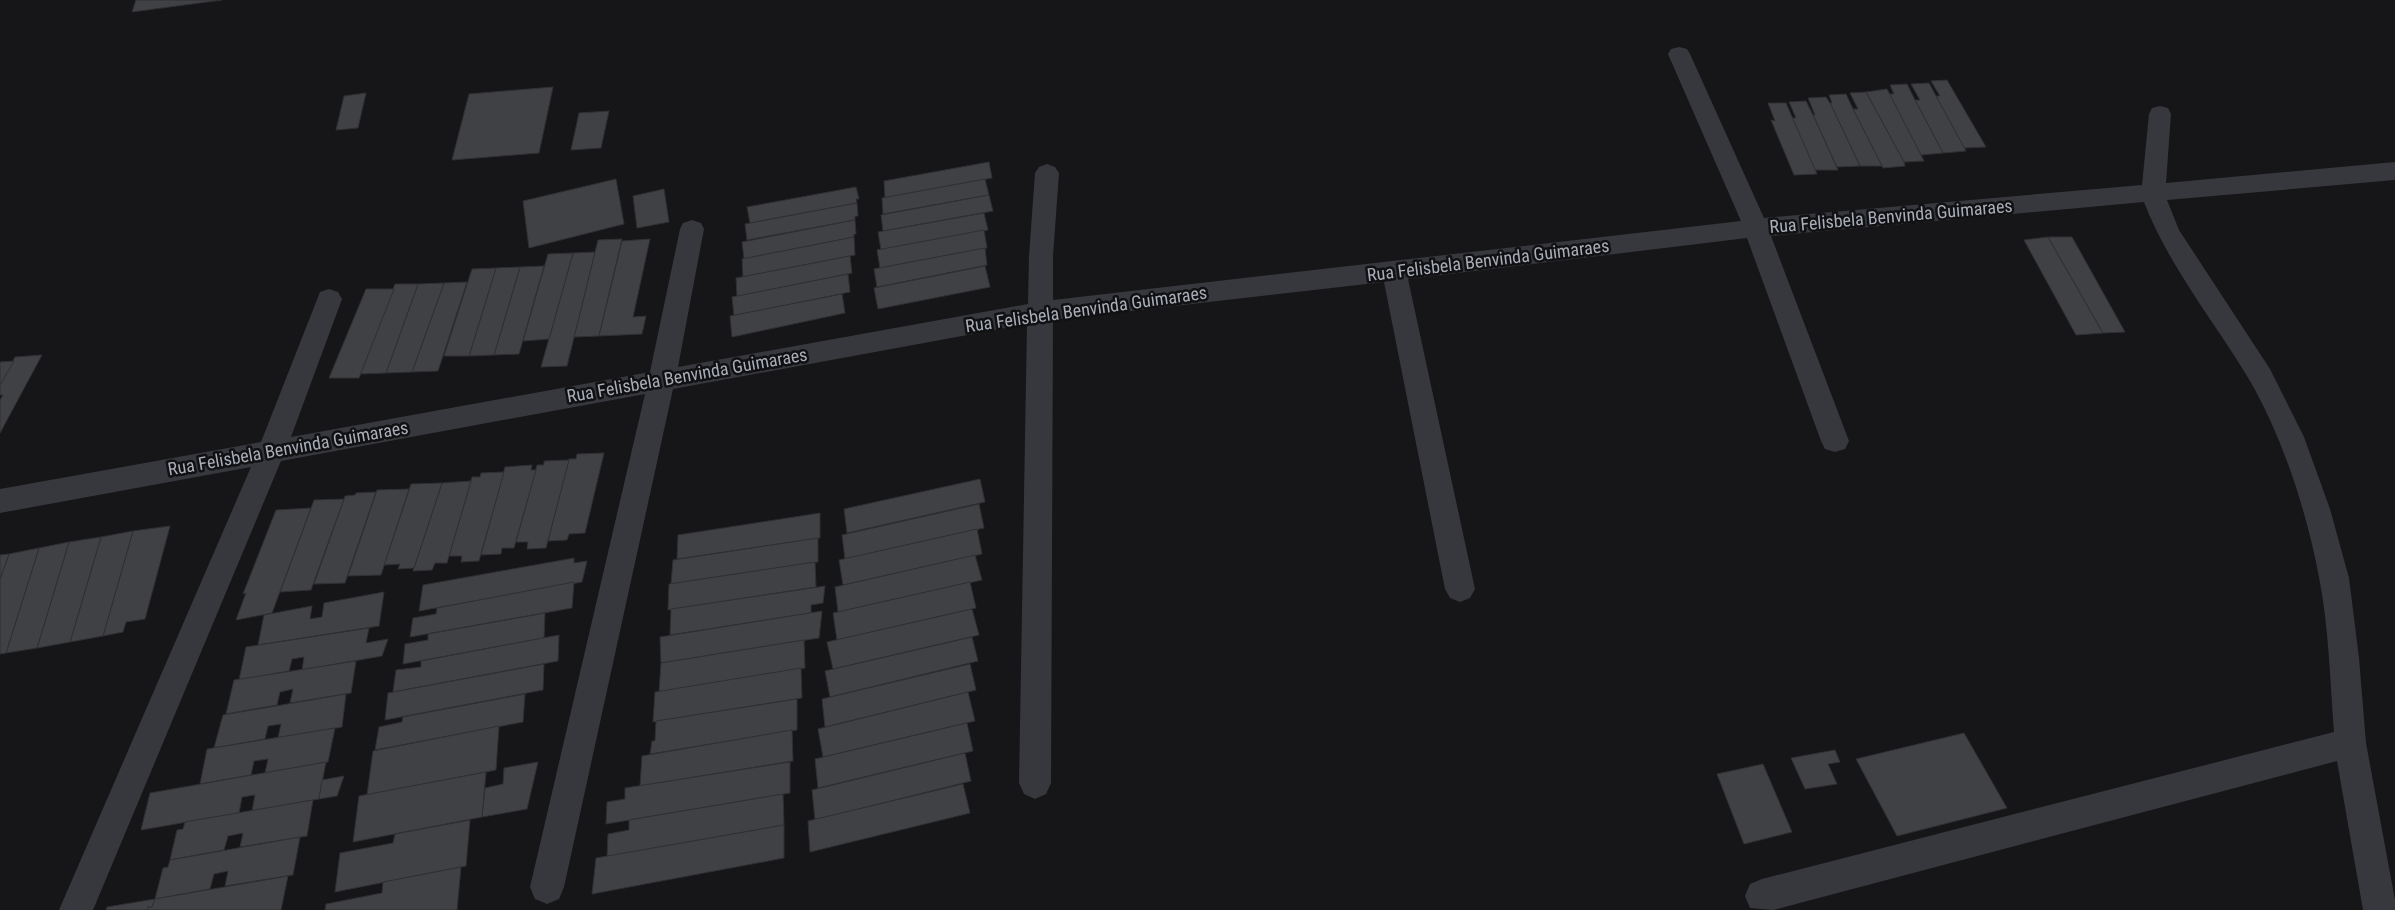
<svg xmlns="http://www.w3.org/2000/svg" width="2395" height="910" font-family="'Roboto Condensed',sans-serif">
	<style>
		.building { fill: #404145; stroke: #303034 }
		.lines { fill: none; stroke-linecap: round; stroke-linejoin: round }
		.street { fill: #37383d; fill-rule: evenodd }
		.labels { text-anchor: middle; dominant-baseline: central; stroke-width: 5; stroke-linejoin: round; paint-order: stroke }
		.street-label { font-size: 18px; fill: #a8adb8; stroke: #111113 }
	</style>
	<rect width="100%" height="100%" fill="#161618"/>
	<g class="building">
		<path d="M136,0H222L132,12Z"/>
		<path d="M1947,80L1986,147L1964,148L1936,96H1940L1931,81Z"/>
		<path d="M1929,83L1936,96L1966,151L1943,153L1915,100H1920L1911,84Z"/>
		<path d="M1907,84L1915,100L1943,153L1921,155L1889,94H1894L1890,85Z"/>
		<path d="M553,87L539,153L452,160L469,94Z"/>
		<path d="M1887,89L1921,155L1924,161L1904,162L1866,92Z"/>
		<path d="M1866,92L1904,162L1905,166L1883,168L1882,166L1853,109H1858L1850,93Z"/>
		<path d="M366,93L358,128L336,130L344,96Z"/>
		<path d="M1846,94L1853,109L1882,166H1860L1830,103H1832L1829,95Z"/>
		<path d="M1826,97L1830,103L1860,166L1837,167L1813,115H1815L1808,98Z"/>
		<path d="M1806,101L1813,115L1838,170H1815L1792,118H1796L1789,102Z"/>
		<path d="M1768,103H1786L1817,174L1794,175L1771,120L1775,121Z"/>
		<path d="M609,111L601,148L571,150L579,113Z"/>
		<path d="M989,162L992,178L885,198L884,181Z"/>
		<path d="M616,179L624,224L529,248L523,201Z"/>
		<path d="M985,179L989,195L883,214L882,198Z"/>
		<path d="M856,187L859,199H856L857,203L750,223L747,207Z"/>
		<path d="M664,189L669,222L637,228L633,196Z"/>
		<path d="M989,195L993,211L883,231L881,215Z"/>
		<path d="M857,203L858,216H855V220L747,240L745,224Z"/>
		<path d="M984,213L988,230L881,250L878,232Z"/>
		<path d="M855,220L856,234H854V237L744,259L742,242Z"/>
		<path d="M984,230L987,248L880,268L877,250Z"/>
		<path d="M854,237L855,255L743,277L742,259Z"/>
		<path d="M2048,237L2103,333L2076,335L2024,240Z"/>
		<path d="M2048,237H2072L2125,332L2103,333Z"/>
		<path d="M622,239L599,336L574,337L598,240Z"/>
		<path d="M650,239L633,317L646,316L642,334L599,336L622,241Z"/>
		<path d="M985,248L987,265L877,287L874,269Z"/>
		<path d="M595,252L567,366L541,367L573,253Z"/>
		<path d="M573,253L549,339L523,341L548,254Z"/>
		<path d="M850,256L852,273L737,297L736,278Z"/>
		<path d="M544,266L519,354L494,355L520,267Z"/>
		<path d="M985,266L990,287L878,309L874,288Z"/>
		<path d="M520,267L494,355L469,356L496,268Z"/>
		<path d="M496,268L469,356H444L472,269Z"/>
		<path d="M848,274L850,292L734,316L732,297Z"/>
		<path d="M467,282L438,371L412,372L444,283Z"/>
		<path d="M444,283L412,372L386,373L418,284Z"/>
		<path d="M395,284H418L386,373L360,374Z"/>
		<path d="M366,289H394L359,378H329Z"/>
		<path d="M842,294L845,313L732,337L730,316Z"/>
		<path d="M42,355L0,433V400L3,395H0V385L15,357Z"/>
		<path d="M14,361L0,385V362Z"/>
		<path d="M604,453L585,533L569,534L567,540L548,541L569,459H576L577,454Z"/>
		<path d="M569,460L546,548L527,549L528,542H516L537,465H544V461Z"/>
		<path d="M532,465L531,470H536L514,548H502L501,554L481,555L505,467Z"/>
		<path d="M504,472L479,561L461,562L462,556H449L472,477H480L481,473Z"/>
		<path d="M980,479L985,502L847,533L844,509Z"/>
		<path d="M471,481L447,563H435L432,570L413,571L442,483Z"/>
		<path d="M442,483L414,568L398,569L400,564L384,565L411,484Z"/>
		<path d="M409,489L381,575L348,576L377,490Z"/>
		<path d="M376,492L345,583L314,584L345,496L355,495L356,493Z"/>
		<path d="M344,499L311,590L280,592L314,500Z"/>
		<path d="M979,504L984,528L845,559L842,535Z"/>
		<path d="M311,508L272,613L236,620L246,593L243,594L276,510Z"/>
		<path d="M820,513V538L677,559L678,535Z"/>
		<path d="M170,526L145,619L126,622L123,632L103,636L133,531Z"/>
		<path d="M977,529L982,554L843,585L839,560Z"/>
		<path d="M133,531L103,636L70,642L101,537Z"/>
		<path d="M101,537L70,642L37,648L69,542Z"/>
		<path d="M818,538V562L671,584L673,560Z"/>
		<path d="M69,542L37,648L6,653L39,548Z"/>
		<path d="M39,548L6,653L0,654V579L9,554Z"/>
		<path d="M9,554L0,579V555Z"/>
		<path d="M975,555L982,580L838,612L835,587Z"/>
		<path d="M574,558V563L587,561L582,582L419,611L423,585Z"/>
		<path d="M815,562L816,587L668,610L669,584Z"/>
		<path d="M574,582L572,608L410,637L413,618L436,614L437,608Z"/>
		<path d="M970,582L976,608L837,640L833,613Z"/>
		<path d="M825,586L823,603L811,605V613L670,635L671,609Z"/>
		<path d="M384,592L379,626L258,645L264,615L312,606L310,619L322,617L324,603Z"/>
		<path d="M972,609L979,635L833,669L827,642Z"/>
		<path d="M822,611L819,638L661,663L660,637Z"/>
		<path d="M545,613L544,638L403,664L405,644L428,640V634Z"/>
		<path d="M369,628L366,643L388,639L382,656L302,670L304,657L292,659L289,671L239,680L246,647Z"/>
		<path d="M559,635L558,661L393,692L396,670L421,667V661Z"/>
		<path d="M972,637L978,661L830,697L825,671Z"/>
		<path d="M804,640L805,668L659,692L661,663Z"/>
		<path d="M356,661L351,693L290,703L293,689L280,692L277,705L226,714L234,680Z"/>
		<path d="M544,664L543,690L385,720L388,693Z"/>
		<path d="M970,664L976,690L825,727L822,699Z"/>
		<path d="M801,668L802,698L653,722L655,692Z"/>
		<path d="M968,692L975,721L823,757L818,729Z"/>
		<path d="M346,694L342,727L278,738L281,724L268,726L265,739L214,748L223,715Z"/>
		<path d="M525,694L523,722L375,750L379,727L402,722L403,717Z"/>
		<path d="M797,699V730L650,754L652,741H655L656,721Z"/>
		<path d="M967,723L973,751L818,788L815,759Z"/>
		<path d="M499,726L496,770L367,795L373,751Z"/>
		<path d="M335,728L328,762L265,773L268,759L254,761L251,775L200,784L207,749Z"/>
		<path d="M792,730L793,761L640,786L642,756Z"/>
		<path d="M1964,733L2007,808L1897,836L1856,759Z"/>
		<path d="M1835,750L1840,762L1828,764L1837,784L1805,789L1791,758Z"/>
		<path d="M965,753L971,781L815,820L812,790Z"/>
		<path d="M326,762L319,799L252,811L255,795L242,797L239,813L141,830L150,793Z"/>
		<path d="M538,762L527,809L482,817L485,788L503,784L504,768Z"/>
		<path d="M790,762V793L606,824L607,802L625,799V788Z"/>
		<path d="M1763,764L1792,832L1744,844L1717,774Z"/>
		<path d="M486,772L482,817L353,842L359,796Z"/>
		<path d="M344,776L337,796L319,799L322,780Z"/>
		<path d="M963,784L970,813L810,852L808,821Z"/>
		<path d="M783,794L784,825L607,857L608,834L629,830V820Z"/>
		<path d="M313,800L307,836L240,847L243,833L228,836L224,850L170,860L177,830L183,829L185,822Z"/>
		<path d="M470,820L466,866L335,892L340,853L393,843L395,834Z"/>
		<path d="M784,825V858L592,894L596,858Z"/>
		<path d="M300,837L293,875L225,886L228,871L214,874L210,889L155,899L163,868L168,867L170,860Z"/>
		<path d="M461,867L457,910H325L326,904L382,893L383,882Z"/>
		<path d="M288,876L281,910H147L148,907H152L155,899Z"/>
		<path d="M155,899L152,907H148L147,910H106L107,907Z"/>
	</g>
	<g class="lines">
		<path class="street" d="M1679,47L1687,49L1690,54L1764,218L2142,185L2149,114L2152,108L2160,106L2168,108L2171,114L2166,183L2395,162V180L2167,200L2179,230L2270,369L2304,437L2330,509L2349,578L2359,658L2366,743L2395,900V910H2363L2337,761L1773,910L1750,908L1745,896L1750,884L1762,879L2334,732C2330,681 2329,628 2319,577C2307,513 2283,438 2250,381C2215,322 2169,267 2144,202L1771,236L1849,441L1845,449L1835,452L1825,449L1821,441L1747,238L1408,279L1475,589L1470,598L1460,602L1450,598L1445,589L1384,282L1053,320L1051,783L1046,794L1035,799L1024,794L1019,783L1027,324L673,389L564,887L559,899L547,904L535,899L530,887L645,394L281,461L93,910H59L251,467L0,513V489L261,442L320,292L329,289L338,292L342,299L291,437L650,372L680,229L683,223L692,220L701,223L704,229L678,367L1028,304L1029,256L1035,173L1039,167L1047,164L1055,167L1059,173L1053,256V300L1741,221L1668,54L1671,49Z"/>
	</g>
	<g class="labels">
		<g class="street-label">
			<text transform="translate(1891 216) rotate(-5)">Rua Felisbela Benvinda Guimaraes</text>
			<text transform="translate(1488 260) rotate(-7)">Rua Felisbela Benvinda Guimaraes</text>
			<text transform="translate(1086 309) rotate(-8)">Rua Felisbela Benvinda Guimaraes</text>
			<text transform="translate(687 375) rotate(-10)">Rua Felisbela Benvinda Guimaraes</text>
			<text transform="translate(288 448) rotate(-10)">Rua Felisbela Benvinda Guimaraes</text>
		</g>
	</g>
</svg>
